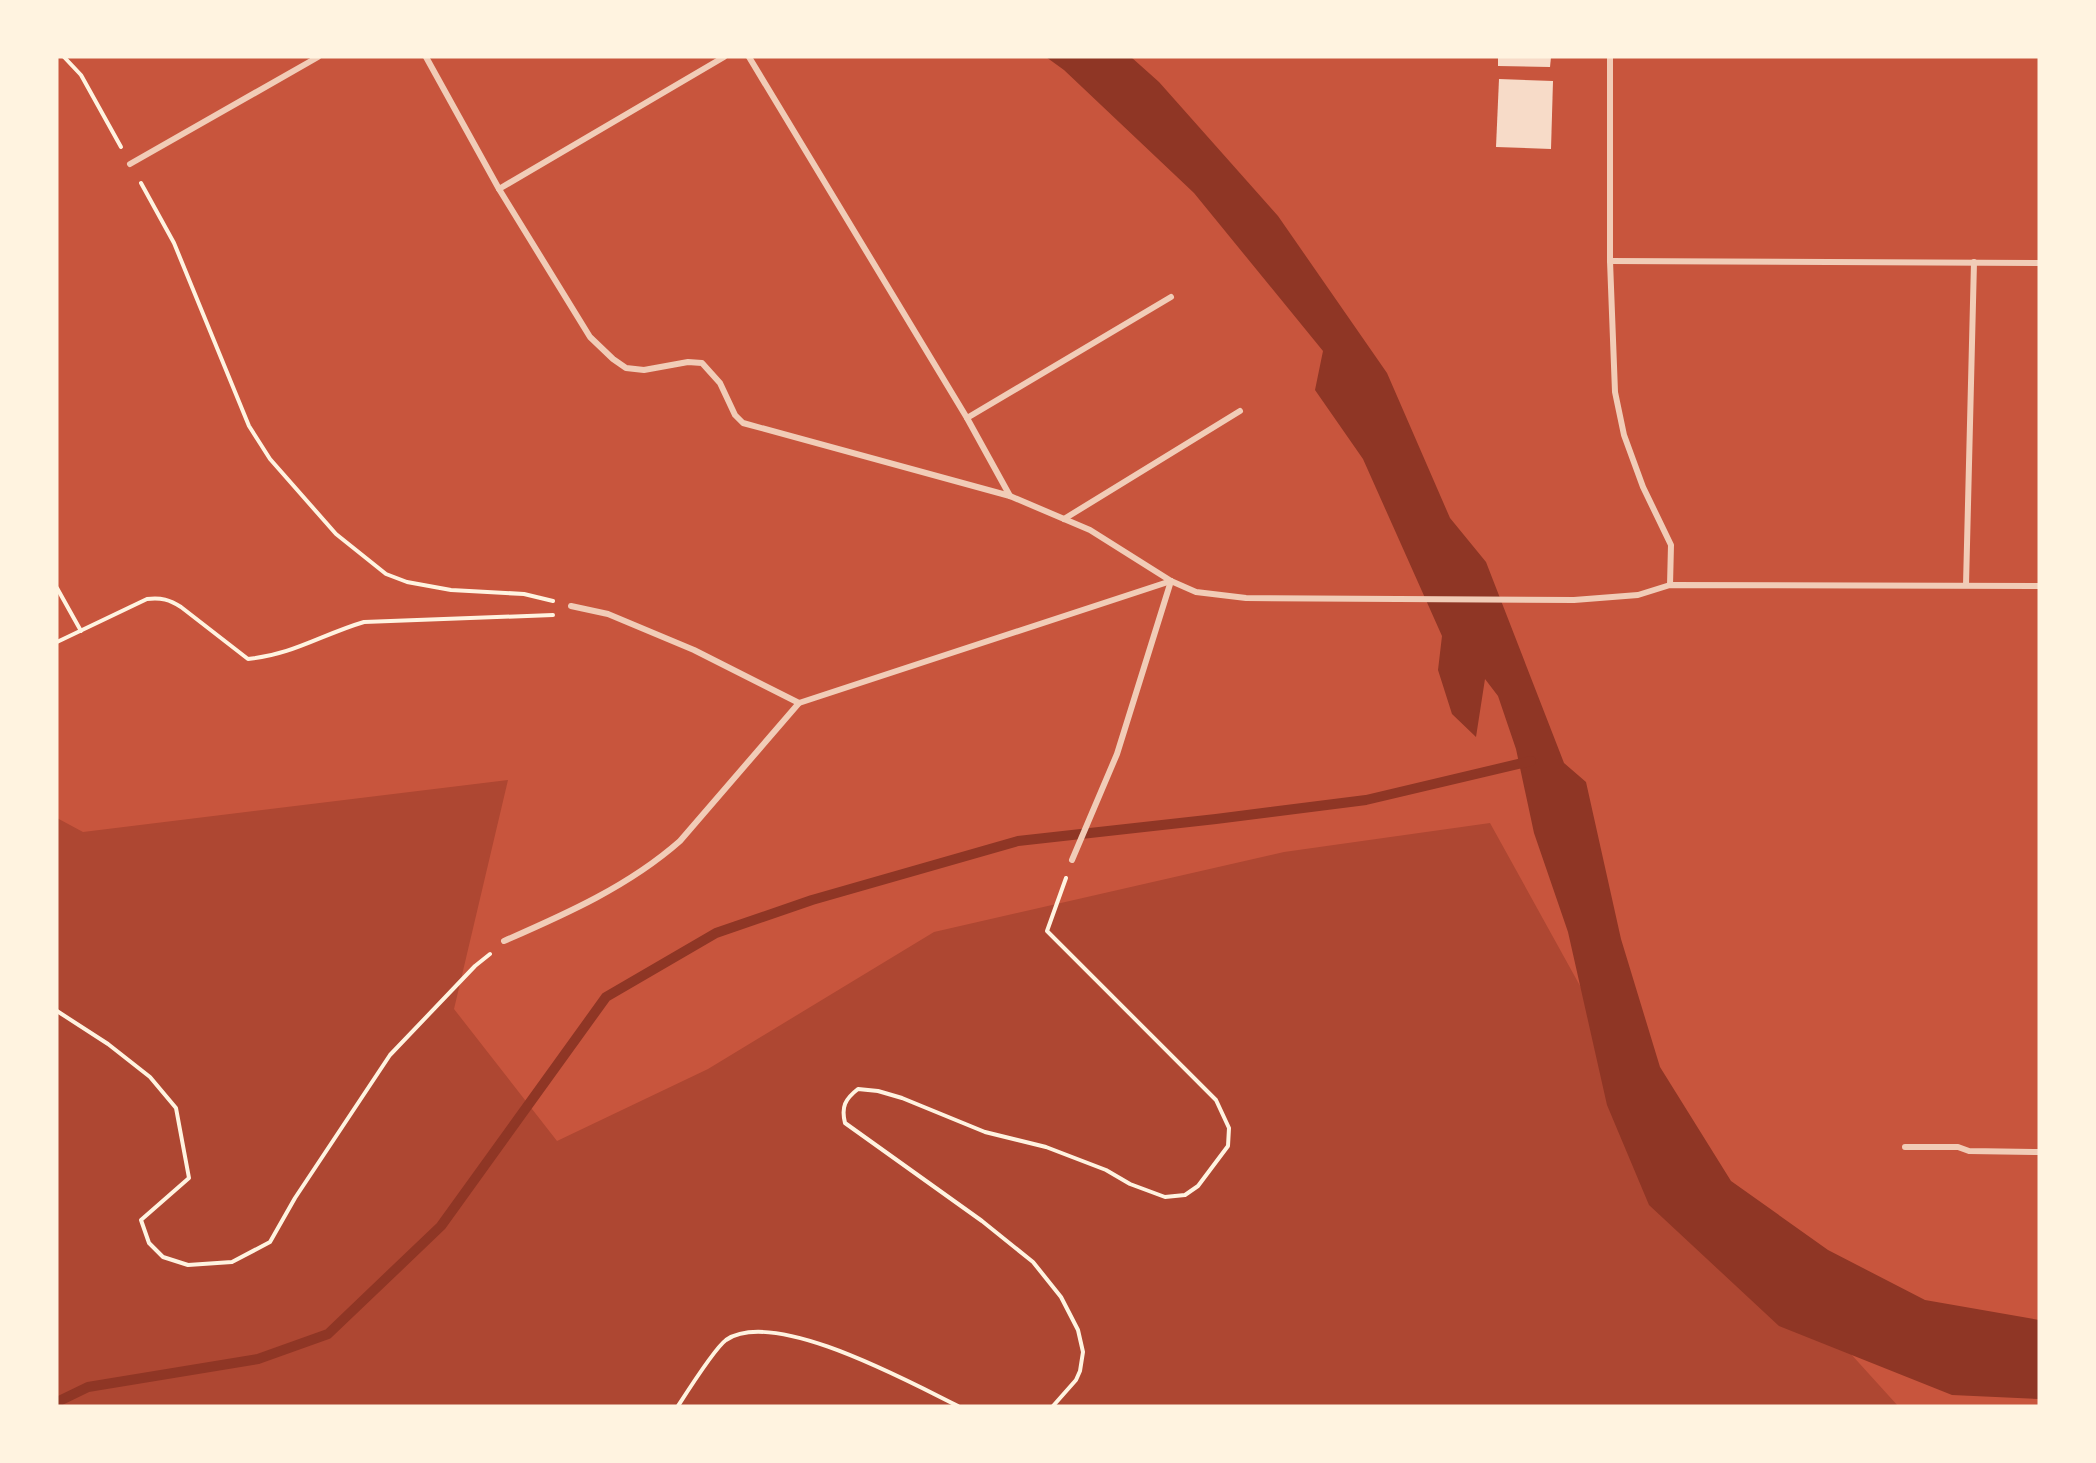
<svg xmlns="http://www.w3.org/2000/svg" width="2096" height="1463" font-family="Montserrat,sans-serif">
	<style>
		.green { fill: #ae4732 }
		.water { fill: #8f3625 }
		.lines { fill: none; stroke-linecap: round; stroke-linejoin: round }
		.stream { stroke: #8f3625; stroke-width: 10 }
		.building { fill: #f7dbc8 }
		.path { stroke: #fff3e0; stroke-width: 4 }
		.minor { stroke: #f1ccb7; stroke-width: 6 }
	</style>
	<rect width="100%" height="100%" fill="#c8553d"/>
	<path class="green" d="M508,780L454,1009L557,1141L708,1069L934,932L1284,852L1490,823L1678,1163L1898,1406H57V818L83,832Z"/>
	<path class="water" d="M1046,57H1131L1159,82L1278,216L1387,373L1450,518L1486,562L1564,763L1586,782L1621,939L1660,1067L1731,1181L1828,1250L1925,1300L2039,1320V1399L1952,1395L1779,1326L1649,1205L1607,1105L1568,932L1534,833L1516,749L1498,696L1485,679L1476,737L1452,714L1438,670L1442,636L1363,459L1315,390L1323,351L1194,193L1064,70Z"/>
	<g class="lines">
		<path class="stream" d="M57,1402L88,1387L258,1359L328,1334L441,1226L606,997L716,933L812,900L1018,841L1216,819L1366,800L1531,761"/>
	</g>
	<g class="building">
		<path d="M1498,57H1551L1550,67L1498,66Z"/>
		<path d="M1499,79L1553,81L1551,149L1496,147Z"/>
	</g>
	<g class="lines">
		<g class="path">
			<path d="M64,57L81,75L121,147"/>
			<path d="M141,183L174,243L249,426L270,459L336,534L386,574L407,582L451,590L524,594L553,601"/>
			<path d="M57,588L81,631"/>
			<path d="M57,642L147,599C161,597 170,600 181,607L248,659C292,655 323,634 364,622L553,615"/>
			<path d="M57,1011L108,1044L150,1077L176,1108L189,1178L141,1220L149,1243L163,1257L188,1265L232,1262L270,1242L295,1198L390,1055L475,966L490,954"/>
			<path d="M678,1406C687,1392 715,1348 726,1340C774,1307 911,1383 958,1406"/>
			<path d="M1053,1406L1076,1380L1080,1371L1083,1352L1078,1330L1061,1297L1033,1262L982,1221L845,1123C841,1107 845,1099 858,1089L878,1091L902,1098L985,1132L1046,1147L1106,1170L1130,1184L1165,1197L1185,1195L1198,1186L1228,1146L1229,1128L1216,1100L1047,931L1066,878"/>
		</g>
		<g class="minor">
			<path d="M426,57L499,189L590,337L613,359L626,368L644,370L688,362L702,363L720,383L735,415L743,423L1010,496L1090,530L1171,581L1196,592L1246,598L1574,600L1638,595L1670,585L2039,586"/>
			<path d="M749,57L967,418L1010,496"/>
			<path d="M1610,57V261L1615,392L1624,435L1643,487L1671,545L1670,585"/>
			<path d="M130,164L318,57"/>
			<path d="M499,189L724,57"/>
			<path d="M1610,261L2039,263"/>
			<path d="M967,418L1171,297"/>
			<path d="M1064,519L1240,411"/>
			<path d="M1966,585L1974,262"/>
			<path d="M571,606L608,614L694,650L799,703"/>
			<path d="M1072,860L1117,754L1171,581"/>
			<path d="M504,941C566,914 629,886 680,841L799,703L1171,581"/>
			<path d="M1905,1147H1958L1969,1151L2039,1152"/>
		</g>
	</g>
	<rect width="2096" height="1463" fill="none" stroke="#fff3e0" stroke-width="117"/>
</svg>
